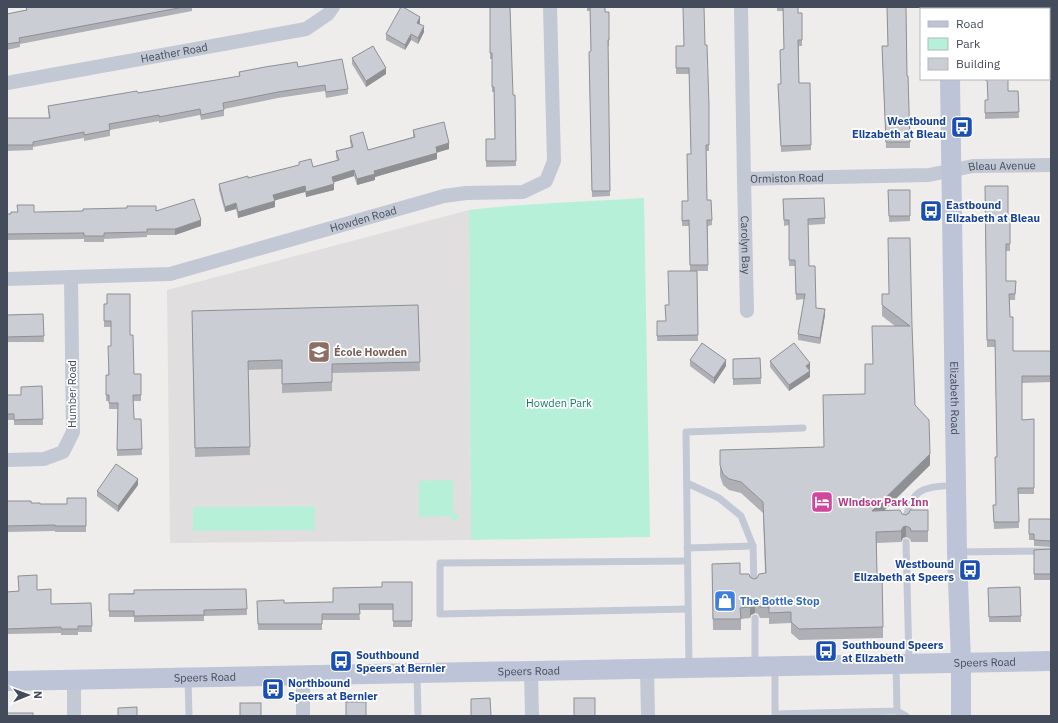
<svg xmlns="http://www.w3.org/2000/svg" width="1058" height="723" font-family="'IBM Plex Sans',sans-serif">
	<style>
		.education { fill: #e0dede }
		.green { fill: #b7f0d9 }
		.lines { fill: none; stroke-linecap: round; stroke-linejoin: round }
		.lane { stroke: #c2c8d4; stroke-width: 7 }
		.street { stroke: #c2c8d4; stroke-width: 14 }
		.secondary { stroke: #bec4d7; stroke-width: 20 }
		.wall { fill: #afb0b6 }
		.shaded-wall { fill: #8e9094 }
		.building { fill: #cbcdd4; stroke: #8e9094 }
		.labels { text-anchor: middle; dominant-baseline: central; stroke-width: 3.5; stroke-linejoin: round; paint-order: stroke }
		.street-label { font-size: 11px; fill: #444b5a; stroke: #fff }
		.transit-label { font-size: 11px; font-weight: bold; fill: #164399; stroke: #fff; text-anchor: start }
		.education-label { font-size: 11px; font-weight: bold; fill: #785e54; stroke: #fff; text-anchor: start }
		.park-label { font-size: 11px; fill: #137d5e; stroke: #fff }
		.hotel-label { font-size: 11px; font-weight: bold; fill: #b23c85; stroke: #fff; text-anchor: start }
		.shop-label { font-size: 11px; font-weight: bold; fill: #366cbe; stroke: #fff; text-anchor: start }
	</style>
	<rect width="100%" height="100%" fill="#efedec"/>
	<path class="education" d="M469,210L471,540L170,543L167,290Z"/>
	<g class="green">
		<path d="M644,198L650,537L471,540L469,210C527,203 586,202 644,198Z"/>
		<path d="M453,480V511L459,517L454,522L450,516L419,517V481Z"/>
		<path d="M315,506V530L193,531V507Z"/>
	</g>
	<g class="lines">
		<g class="lane">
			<path d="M905,521C913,486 923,488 955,485"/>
			<path d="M906,542L909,662"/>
			<path d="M753,546L754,585"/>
			<path d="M687,548L753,546L741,516L719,498L687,483"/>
			<path d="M957,552L1051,551"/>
			<path d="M687,561L440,563V614L688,609"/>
			<path d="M755,618V666"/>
			<path d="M775,667V714L897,711L896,664"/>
			<path d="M689,668L686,432L803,428"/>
			<path d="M417,674L418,716"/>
			<path d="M188,678L189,716"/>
			<path d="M897,711L906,716"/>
		</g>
		<g class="street">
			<path id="s1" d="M741,7L744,179L929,175L973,166L1051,165"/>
			<path id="s2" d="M7,83L306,29L328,14L333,7"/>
			<path id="s3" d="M744,179L747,311"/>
			<path id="s4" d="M7,279L170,274L444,196L466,193L523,192L546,181L554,161L550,7"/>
			<path d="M7,460L44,459L63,452L73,432L71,277"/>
			<path d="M647,669L648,716"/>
			<path d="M531,671L532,716"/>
			<path d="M303,675V716"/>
			<path d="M74,681V716"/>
		</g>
		<g class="secondary">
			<path d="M949,7V9"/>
			<path id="s5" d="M950,79L957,552L961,662V716"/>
			<path id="s6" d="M7,681L1051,661"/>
		</g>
	</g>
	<g class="wall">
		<path d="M26,7H192V11L20,44V47L7,50V14L26,10Z"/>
		<path d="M490,7L513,95H515L516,166L486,167V139H495L494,92H492V59H490Z"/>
		<path d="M587,7H605V12H609V46H608L610,196L592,197L589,57L591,51L590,11H587Z"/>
		<path d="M777,7H798V13H802V46H799V83L811,145V150L781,152L778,84H781L784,49L783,11H777Z"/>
		<path d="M883,7H906L907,76H908L910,148H886L882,52L888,46L887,8H883Z"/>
		<path d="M420,23V24L424,32L418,44L411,40L405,50L386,40V34Z"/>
		<path d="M705,45L709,105V151H706L707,200L712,220V225L708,226V271H697L698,341H657V321H666L669,305L690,271L689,226H682V207L688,201L691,154L689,74H676V46Z"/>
		<path d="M352,58L386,74L366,87L352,64Z"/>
		<path d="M298,67L348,89V94L326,98L325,91L278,98L224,109V116L201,120L200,115L159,123V121L110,130V136L84,141V138L33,147V150L7,151V118H49L48,112V106L138,93L239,77V72Z"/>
		<path d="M985,79H1008V91H1018L1019,118L985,119V100H988L987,81H985Z"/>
		<path d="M413,130L449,149L437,152V159L375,177V180L357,185L354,176L333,182L334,190L306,197L305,192L274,200L275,207L238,218L236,209L225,212L219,190V184L248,178L299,165V162L313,167L337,160L336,157V151L351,147L350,142V136L368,150L413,137Z"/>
		<path d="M985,186L1008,218H1010V251H1006V281H1016L1015,300H1010V317L1013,351H1051V382L1022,383V420L1034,419V494H1018L1019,528L994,529L993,505H996L997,457L995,347H987Z"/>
		<path d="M888,190H910V221L889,222Z"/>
		<path d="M783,199L825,218V224L808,225L809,266L816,308L825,315L820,344L798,340V334L804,299L796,300L795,266H789V225L784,226Z"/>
		<path d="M156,211L201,226L175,235H147V237L104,239V242H84V239L7,240V214L34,212H37Z"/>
		<path d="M882,294L912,326L915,405L930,465L884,511L902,514L928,531V542H911L910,539L906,537L903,538L901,542L877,543V574L883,627V638L799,640L791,633V623L769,624V618H760L758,614L755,613L751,615L750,618L741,619V630H713L712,575L740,574L750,577L754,579L757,578L765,573L763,513L741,493L729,490L723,485L720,476V450L824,448L865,394L873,364L895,326L882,316Z"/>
		<path d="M104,304L130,335L134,374H141V401H133L134,419H141L142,455L117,456L118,409H109V401H106V375H108L111,346V327H104Z"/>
		<path d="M418,305L420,371L332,373V391L282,393V369L248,370L250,455L195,457L192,320Z"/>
		<path d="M43,314L44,342H7V315Z"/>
		<path d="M760,358L761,384L733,385V359Z"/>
		<path d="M690,360L726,366L714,384L690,366Z"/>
		<path d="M770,361L810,369L809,370L810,377L789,391L770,367Z"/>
		<path d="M42,386L43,425H14V420H7V395H21Z"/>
		<path d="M138,485L118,512L97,496V491Z"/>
		<path d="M86,498V532H55V531L7,532V501L40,504H67Z"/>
		<path d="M1029,519H1051V547L1034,546V540H1029Z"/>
		<path d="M1051,549V580H1034V550Z"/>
		<path d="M412,582V627H393V610H359L360,620H322V630H258L257,601L284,603L333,602L382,587Z"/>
		<path d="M1020,587L1021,622H989L988,588Z"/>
		<path d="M246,589L247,615L204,616V621L134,622V617H109V594Z"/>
		<path d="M37,590L51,604L91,603L92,632H78V635H61V633L7,634V592Z"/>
	</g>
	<g class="shaded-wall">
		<path d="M420,17V23L417,29V23Z"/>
		<path d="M424,26V32L418,44V38Z"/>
		<path d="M411,34V40L405,50V45Z"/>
		<path d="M386,68V74L366,87V81Z"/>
		<path d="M449,143V149L436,153V147Z"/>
		<path d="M437,153V159L375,177V180L357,185V179L374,171Z"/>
		<path d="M354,170V176L332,183V177Z"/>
		<path d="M334,184V190L306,197V192Z"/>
		<path d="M305,186V192L273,201V195Z"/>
		<path d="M275,201V207L238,218V212Z"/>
		<path d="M236,203V209L225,212V207Z"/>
		<path d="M201,220V226L175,235V229Z"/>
		<path d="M825,309V315L820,344V338Z"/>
		<path d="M726,360V366L714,384V378Z"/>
		<path d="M810,363V369L806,372V366Z"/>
		<path d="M810,371V377L789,391V385Z"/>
		<path d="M930,454V465L872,522V511Z"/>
		<path d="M138,479V485L118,512V506Z"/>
		<path d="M906,526V537L903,538L901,542V531L903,527Z"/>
		<path d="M755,602V613L751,615L750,618V607L751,604Z"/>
	</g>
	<g class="building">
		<path d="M26,7H184L19,38L20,42L7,44V14L27,10Z"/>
		<path d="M401,7H403L420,17L417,23L424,26L418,38L411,34L405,45L386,34Z"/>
		<path d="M490,7H510L513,95H515L516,161H486V139H495L494,87H492V53H490Z"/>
		<path d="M590,7H605V12H609V40H608L610,191H592L589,52L591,51Z"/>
		<path d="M683,7H704L705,45H707L709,105V145H706L707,200H711L712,220H707L708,265H690L689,220L682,221V201H688L687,154H691L689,68H676V46H684Z"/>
		<path d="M783,7H798V13H802V40H798L799,83H810L811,145L781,146L778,84H781L780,50L784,49Z"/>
		<path d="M887,7H906L907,76H908L910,142H886L882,46H888Z"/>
		<rect x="988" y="7" width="27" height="2"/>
		<path d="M373,46L386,68L366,81L352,58Z"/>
		<path d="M342,59L348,89L326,92L325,85L278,92L223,103L224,110L201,115L200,109L159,117V115L109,124L110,130L84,135V132L33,142V145H7V118H50L48,106L137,91L138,93L240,76L239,72L265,67L297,62L298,67Z"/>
		<path d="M987,79H1008V91H1018L1019,112L985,113V100H988Z"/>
		<path d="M444,122L449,143L436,147L437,153L374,171L375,174L357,179L354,170L332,177L334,184L306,192L305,186L273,195L275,201L238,212L236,203L225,207L219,184L248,176V178L299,165V162L311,159L313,167L339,160L336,151L353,147L350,136L363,132L368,150L415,137L413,130Z"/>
		<path d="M985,186H1008V218H1010V244H1006V281H1016L1015,294H1009L1010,317H1013V351H1051V376H1022V420L1034,419V488H1018L1019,522H994L993,505H996L995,457H997L995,340H987Z"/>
		<path d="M888,190H910V216H889Z"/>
		<path d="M824,198L825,218L808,219L809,266H815L816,308L825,309L820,338L798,334L805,294H796L795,260H789V220H784L783,199Z"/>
		<path d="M194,199L201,220L175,229H147V232L104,233V236H84V233L7,234V214H11V212H18L17,205H34V212H37L83,211V209L127,208V206H156V211Z"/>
		<path d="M888,238H910L912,326L915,405L929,420L930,454L872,511L900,510L902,514L906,515L909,513L910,510H928V531H911L910,528L906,526L903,527L901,531L876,532L877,574H882L883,627L799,629L791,622V612L769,613V607H760L758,603L755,602L751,604L750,607L740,608L741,619H713L712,564L740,563V574H749L750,577L754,579L757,578L759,574L766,573L763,502L741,482L729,479L723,474L720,465V450L824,447L823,395L865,394V364H873L872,326H910L882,305V294H889Z"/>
		<path d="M668,271H697L698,335L657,336V321H666L665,305H669Z"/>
		<path d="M107,294H130V335H133L134,374H141V395H133L134,419H141L142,449L117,450L118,403H109V395H106V375H109L108,346H111V321H104V304H107Z"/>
		<path d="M418,305L420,362L332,364V382L282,384V360L248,361L250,447L195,448L192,311Z"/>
		<path d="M43,314L44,336L7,337V315Z"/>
		<path d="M702,343L726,360L714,378L690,360Z"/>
		<path d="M794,343L810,363L806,366L810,371L789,385L770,361Z"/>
		<path d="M760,358L761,378L733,379V359Z"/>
		<path d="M42,386L43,419L14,420V414H7V395H21V387Z"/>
		<path d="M116,464L138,479L118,506L97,491Z"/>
		<path d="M67,498H86V526H55V525L7,526V501H31V503H40V504H67Z"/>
		<path d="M1029,519H1051V541L1034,540V534H1029Z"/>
		<path d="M1051,549V574H1034V550Z"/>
		<path d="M37,575V590L51,589V604L91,603L92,626H78V629H61V627L7,629V592L19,591L18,576Z"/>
		<path d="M382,582H412V621H393V604H359L360,614H322V624H258L257,601L284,600V603L333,602V588L382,587Z"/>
		<path d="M1020,587L1021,616L989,617L988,588Z"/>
		<path d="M246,589L247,609L204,610V615L134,616V611H109V594H134V590Z"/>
		<path d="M490,698L491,716H471V699Z"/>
		<rect x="574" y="698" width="21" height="18"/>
		<rect x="346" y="702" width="20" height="14"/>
		<rect x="240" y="703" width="21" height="13"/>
		<path d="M137,707V716H118V708Z"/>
		<rect x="7" y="713" width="26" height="3"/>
	</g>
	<defs>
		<g id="bus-square" transform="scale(1.15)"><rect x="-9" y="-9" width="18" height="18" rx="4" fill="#1a4fb4" stroke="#fff"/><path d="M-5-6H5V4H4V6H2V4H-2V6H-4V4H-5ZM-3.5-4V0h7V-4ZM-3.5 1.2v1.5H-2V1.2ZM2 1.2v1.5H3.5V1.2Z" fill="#fff"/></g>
		<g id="school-square" transform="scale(1.15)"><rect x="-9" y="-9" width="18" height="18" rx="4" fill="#8d6e63" stroke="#fff"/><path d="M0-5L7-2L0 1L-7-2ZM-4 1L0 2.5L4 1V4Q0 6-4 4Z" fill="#fff"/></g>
		<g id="hotel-square" transform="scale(1.15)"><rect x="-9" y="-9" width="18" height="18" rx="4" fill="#d1479c" stroke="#fff"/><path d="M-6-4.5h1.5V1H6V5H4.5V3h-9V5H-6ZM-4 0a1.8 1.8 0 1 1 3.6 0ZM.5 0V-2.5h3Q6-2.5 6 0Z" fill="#fff"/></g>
		<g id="shop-square" transform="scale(1.15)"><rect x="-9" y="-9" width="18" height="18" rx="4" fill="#3f7fe0" stroke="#fff"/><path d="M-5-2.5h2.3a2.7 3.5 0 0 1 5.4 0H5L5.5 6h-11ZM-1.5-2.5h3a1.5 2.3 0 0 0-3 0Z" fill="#fff"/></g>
	</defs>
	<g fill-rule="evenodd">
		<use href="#bus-square" x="962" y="127"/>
		<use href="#bus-square" x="931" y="211"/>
		<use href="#school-square" x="319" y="352"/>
		<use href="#hotel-square" x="822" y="502"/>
		<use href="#bus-square" x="970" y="570"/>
		<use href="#shop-square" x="725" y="601"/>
		<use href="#bus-square" x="826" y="651"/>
		<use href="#bus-square" x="341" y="661"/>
		<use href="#bus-square" x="273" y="689"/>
	</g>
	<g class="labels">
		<g class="street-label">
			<text stroke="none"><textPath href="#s2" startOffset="170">Heather Road</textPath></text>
			<text stroke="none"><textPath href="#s1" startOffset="431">Bleau Avenue</textPath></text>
			<text stroke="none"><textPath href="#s1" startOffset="215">Ormiston Road</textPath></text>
			<text stroke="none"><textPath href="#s4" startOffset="364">Howden Road</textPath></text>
			<text stroke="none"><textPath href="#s3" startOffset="66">Carolyn Bay</textPath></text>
			<text transform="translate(72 394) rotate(-90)">Humber Road</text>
			<text stroke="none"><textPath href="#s5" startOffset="319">Elizabeth Road</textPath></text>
			<text stroke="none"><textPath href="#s6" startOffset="978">Speers Road</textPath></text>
			<text stroke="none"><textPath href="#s6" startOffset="522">Speers Road</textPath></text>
			<text stroke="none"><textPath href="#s6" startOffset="198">Speers Road</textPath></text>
		</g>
		<g class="transit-label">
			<text x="946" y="121" text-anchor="end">Westbound<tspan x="946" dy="13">Elizabeth at Bleau</tspan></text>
			<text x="946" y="205">Eastbound<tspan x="946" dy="13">Elizabeth at Bleau</tspan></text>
			<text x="954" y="564" text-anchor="end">Westbound<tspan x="954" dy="13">Elizabeth at Speers</tspan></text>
			<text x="842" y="645">Southbound Speers<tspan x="842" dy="13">at Elizabeth</tspan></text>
			<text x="356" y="655">Southbound<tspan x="356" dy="13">Speers at Bernier</tspan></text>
			<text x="288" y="683">Northbound<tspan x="288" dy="13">Speers at Bernier</tspan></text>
		</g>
		<g class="education-label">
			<text x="334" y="352">École Howden</text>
		</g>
		<g class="park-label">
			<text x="559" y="403">Howden Park</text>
		</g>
		<g class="hotel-label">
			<text x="838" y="502">Windsor Park Inn</text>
		</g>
		<g class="shop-label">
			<text x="740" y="601">The Bottle Stop</text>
		</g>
	</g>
	<rect width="1058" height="723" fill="none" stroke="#444b5a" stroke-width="16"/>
	<rect x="920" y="8" width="130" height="72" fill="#ffffff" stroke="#b4b7bd"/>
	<rect x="928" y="21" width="20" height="6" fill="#bec4d7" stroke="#b4b7bd"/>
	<text x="956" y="28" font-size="12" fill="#444b5a">Road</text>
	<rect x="928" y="38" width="20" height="12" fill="#b7f0d9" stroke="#b4b7bd"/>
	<text x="956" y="48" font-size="12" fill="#444b5a">Park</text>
	<rect x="928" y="58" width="20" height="12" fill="#cbcdd4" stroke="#b4b7bd"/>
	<text x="956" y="68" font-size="12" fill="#444b5a">Building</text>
	<g transform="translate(28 695) rotate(89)" stroke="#ffffff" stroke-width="3" paint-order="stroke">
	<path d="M0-3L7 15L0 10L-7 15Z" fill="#444b5a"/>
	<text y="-6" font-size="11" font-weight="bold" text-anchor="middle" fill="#444b5a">N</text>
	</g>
</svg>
